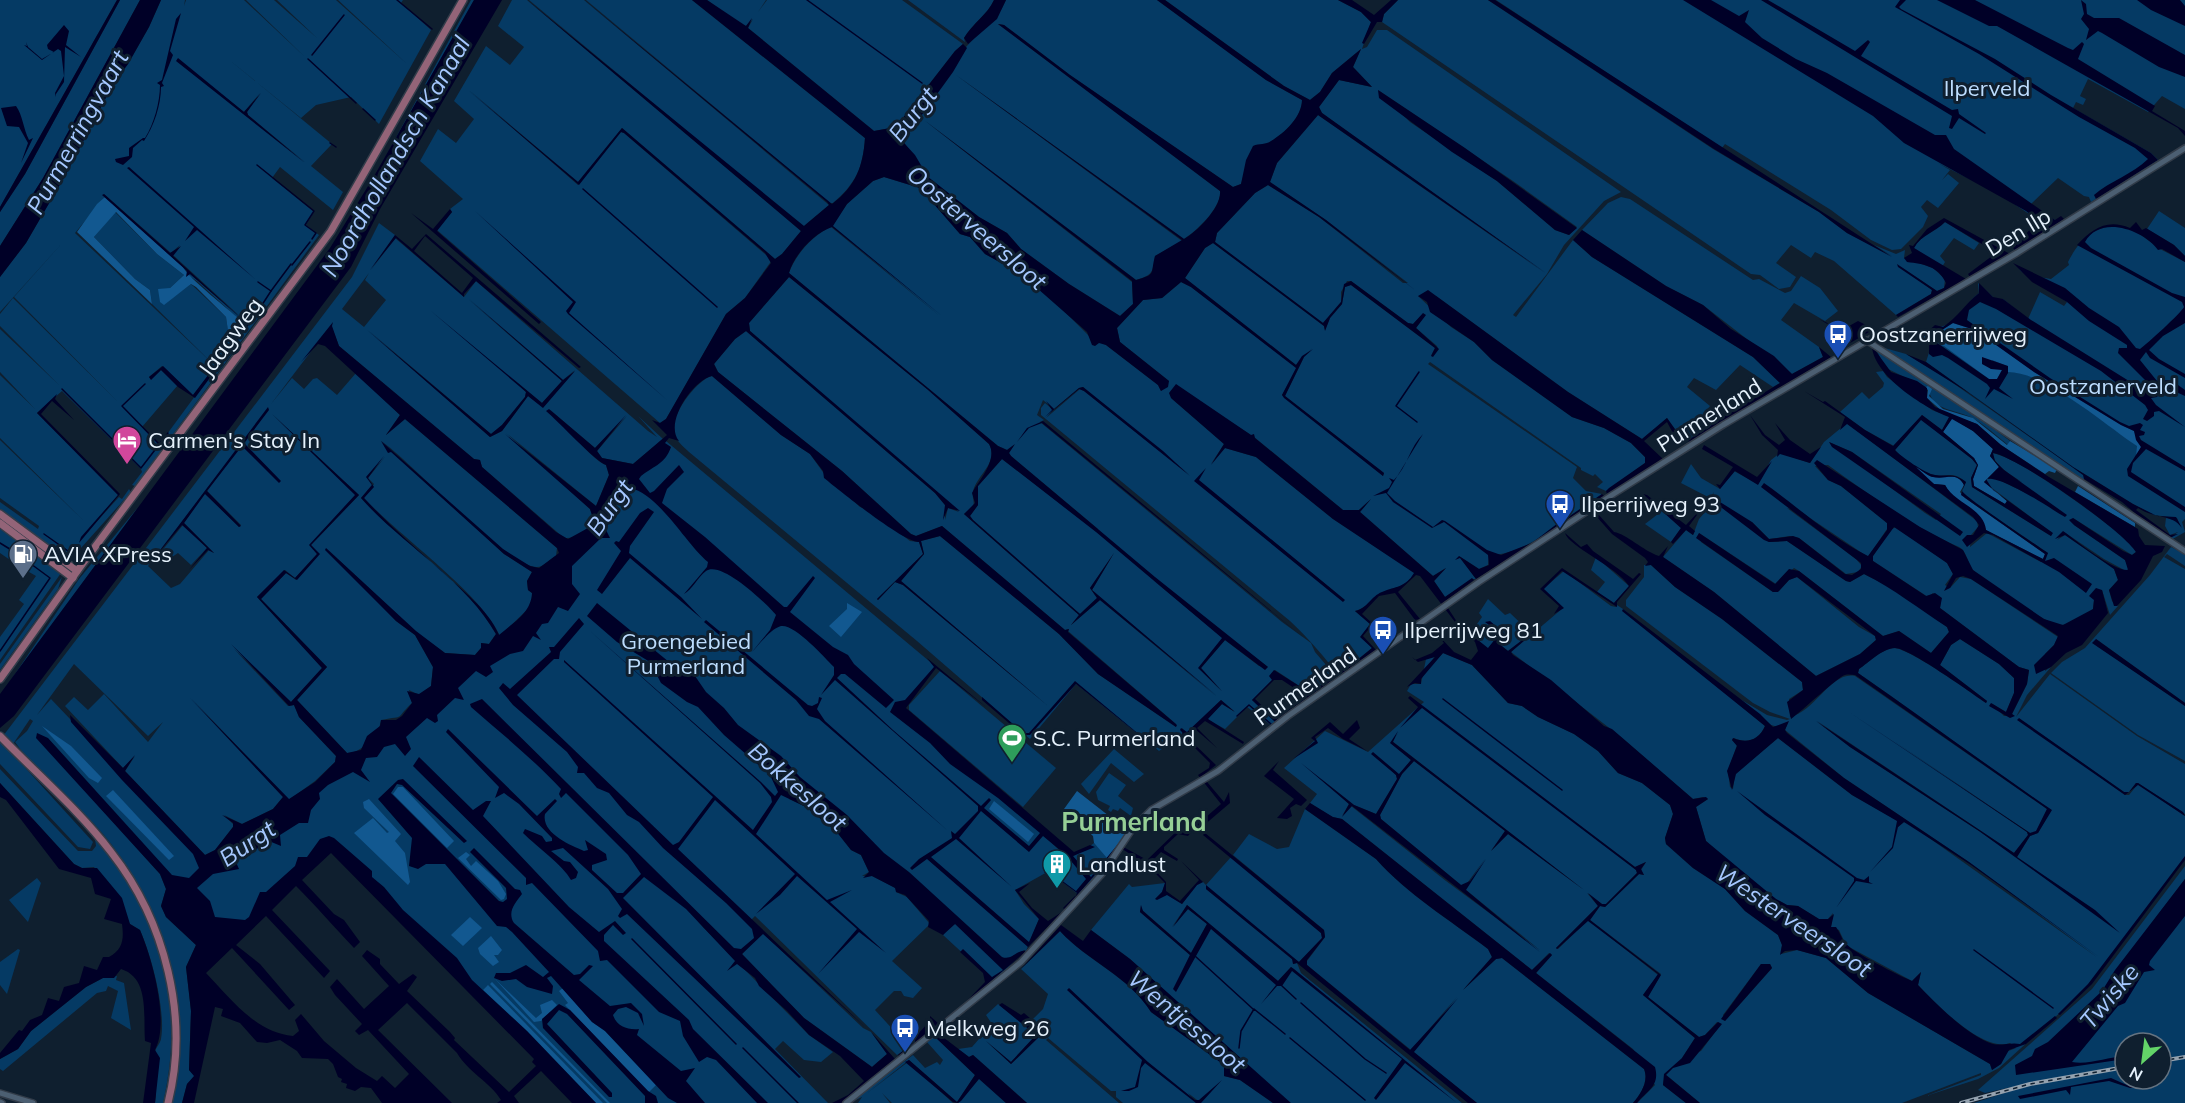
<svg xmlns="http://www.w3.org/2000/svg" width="2185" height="1103" font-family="Mulish,sans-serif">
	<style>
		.green { fill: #053a64; fill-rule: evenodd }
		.forest { fill: #125890 }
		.water { fill: #000027; fill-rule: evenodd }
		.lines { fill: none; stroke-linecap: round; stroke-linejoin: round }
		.stream { stroke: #000027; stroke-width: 1.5 }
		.minor-casing { stroke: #323c49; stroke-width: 8 }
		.major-casing { stroke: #323c49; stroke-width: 10 }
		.minor { stroke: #4c5f72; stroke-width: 5 }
		.major { stroke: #936478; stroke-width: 7 }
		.rail-casing { stroke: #94a2af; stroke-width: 4 }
		.rail { stroke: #0f1f2f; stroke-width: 1.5; stroke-dasharray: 4.5; stroke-linecap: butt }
		.labels { text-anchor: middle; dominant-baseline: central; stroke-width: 6; stroke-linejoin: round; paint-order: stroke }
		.park-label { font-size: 22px; fill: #bdddfe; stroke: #0f1f2f }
		.street-label { font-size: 22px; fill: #e5f1fc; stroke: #0f1f2f }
		.poi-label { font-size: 22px; fill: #e5f1fc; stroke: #0f1f2f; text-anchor: start }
		.water-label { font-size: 24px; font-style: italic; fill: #a6c8ff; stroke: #0f1f2f }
		.quarter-label { font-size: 26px; font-weight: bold; fill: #96cf96; stroke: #0f1f2f }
	</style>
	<rect width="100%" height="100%" fill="#0f1f2f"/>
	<g class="green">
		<path d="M0,0H117L0,207Z"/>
		<path d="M120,0H140L43,178L0,246V212L25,174Z"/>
		<path d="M161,0H185L184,6L186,0H244L305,57L246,0H274L317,38L277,0H336L407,64L338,0H403L401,3L431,30L379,124L351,97L316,105L301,118L227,58L332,144L311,166L343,192L333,210L280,167L272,178L314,212L306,225L319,235L135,486L132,485L142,472L141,469L62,391L37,413L118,495L78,542L119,497L122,499L129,489L131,492L81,548L77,545L68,561L0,513V502L38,529L39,526L0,498V440L84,521L0,438V375L35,409L0,372V329L59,385L0,326V314L13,298L117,401L14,297L64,241L0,312V277L26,243L66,174L113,84L128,64L149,27ZM177,59L244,112L260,93L247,112L248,115L306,163L177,61ZM104,194L171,253L180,245L173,255L244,320L190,274H188L183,267L185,274L197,281L244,324L230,344L226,317L191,284L164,304L170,288L184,275L157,254L115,212L94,237L135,279L150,290L152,304L212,363L75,233L105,197ZM237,339L159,445L142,427L178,385L161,370L151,379L149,377L162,366L193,395Z"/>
		<path d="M471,0H474L381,165Z"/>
		<path d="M512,0H527L801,231L782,254L775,259L622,128L578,182L469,90L578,185L621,132L624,133L772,260L745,298L726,314L666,419L660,423L437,230L452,212L450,209L463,199L420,161L438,129L456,143L474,119L454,101L486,46L510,65L524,47L498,26Z"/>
		<path d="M529,0H584L829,205L804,226L800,225Z"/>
		<path d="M586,0H692L865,138C863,168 856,183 833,203H830Z"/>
		<path d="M707,0H766L758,12L767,0H902L963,44L955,51L896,127L874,131L748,28L753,19L746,26L740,24Z"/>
		<path d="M908,0H994C988,14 972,24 964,38L965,42Z"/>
		<path d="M1006,0H1157L1266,80L1302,100C1302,125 1269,143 1250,155L1241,184L1233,187L1070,75L1004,25L998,24L1220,191C1222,207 1197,231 1184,239L956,75L1182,241L1155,256C1153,273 1152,275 1136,280L924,120L1132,282L1133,304L1120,316L1069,284L1021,249L1007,233L979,217L928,177L901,138L902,132L919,118L966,47L1001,10Z"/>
		<path d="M1165,0H1338L1361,12L1371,22L1362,49L1367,47L1377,30H1387L1621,192L1604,201L1564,245L1547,274L1513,315L1516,317L1573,240L1592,257L1753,357L1780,383L1773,387L1740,365L1716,390L1694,378L1687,387L1710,406L1706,411L1717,422L1690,439L1677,432L1667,418L1642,439L1568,392L1436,296H1418L1451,327L1474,342L1492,360L1572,417L1604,428L1631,443L1645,457V463L1606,491L1597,487L1603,482L1595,474L1593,476L1581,470V468L1430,362L1428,364L1577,467L1573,478L1586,491L1602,494L1564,520L1557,517L1558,523C1542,539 1511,556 1489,555L1488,565L1479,569L1459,556L1476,579H1472L1445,597L1434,581L1446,568L1433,576L1360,512L1371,499L1359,510H1343L1254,437L1231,422L1171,398L1224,444L1211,464L1225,448L1256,457L1333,519L1415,573C1403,591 1387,587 1375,598C1368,603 1364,609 1355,611L1370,624L1361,637L1372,648L1345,670L1335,665L1341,675L1365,659L1340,678C1325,657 1309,639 1290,621L1041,415V408L1045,403L1053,410L1046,418L1080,389L1084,391L1190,475L1083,387L1079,388L1054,409L1043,400L1037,415L1044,420L1040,422L1282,622L1311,643L1315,652L1338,679L1317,692L1336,679L1334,677L1313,690L1307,691L1275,670L1272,680L1252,700L1275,721L1281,717L1271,725L1247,707L1225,729L1207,719L1222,704L1235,712L1221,700L1187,733L1182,728V735L1159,751L1076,684L1030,739L917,641L689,452C684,447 675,440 674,433C669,417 697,379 712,376L781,435L810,454L825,475L860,507L869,510L910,541L919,542L923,554L877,599L878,600L895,582L903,585L1048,706L901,581L924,554L921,541L940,536L1059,634L1098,674L1176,727V724L1068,631L1069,629L1065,630L942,526L916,536L911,534L842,471L718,372L714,364L735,339L746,331L935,493L945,505V520L948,508L959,512L750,331L749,323L789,277L927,389L989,444C1000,463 974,477 973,493C972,499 975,501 973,507L964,514L1079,615L1071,625L1100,600L1217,697L1092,590L1114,553L1090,588L1097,598L1080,614L973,520L970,516L978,505V486L1002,459L1096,531L1098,529L1011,456L1009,453L1014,445L1007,450L998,446L789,273C795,255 814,234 831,227L941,317L832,226L847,204L873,181L884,177L920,188L960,234L970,237L985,254L1021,274L1058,305L1091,338L1106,345L1158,385L1161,391L1169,381L1120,342L1117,328L1143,300L1162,298L1181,282L1191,287L1297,368L1282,395L1383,476L1384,473L1285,396L1304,357L1312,348L1296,365L1185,278L1205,248L1213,243L1324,326L1325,330L1330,318L1342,304L1345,287L1351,285L1435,348L1431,356L1438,349L1437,346L1416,328L1425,315L1423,314L1413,324L1408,323L1351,281H1347L1341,292V302L1323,323L1215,242L1217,233L1255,193L1268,185L1319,217L1403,283H1408L1326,220L1270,182L1277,163L1318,115L1545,273L1322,113L1319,107L1339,80L1372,87L1353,67L1361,49L1332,73L1320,92L1310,100L1284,86ZM1378,90L1513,181L1577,227L1569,235L1555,230L1497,181L1410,122ZM1226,503L1345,600L1282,552ZM1153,580L1268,667L1259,666L1225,640L1201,668L1221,691L1199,668L1223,638Z"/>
		<path d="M1398,0H1488L1713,149L1819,212L1847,233L1892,256L1874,245L1896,254L1905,250L1904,258L1933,268L1945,279L1944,288L1937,291L1898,265L1932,290L1931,294L1896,315L1834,261L1815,252L1811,258L1791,245L1776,263L1796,277L1790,287L1779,289L1760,275L1751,274L1382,22L1384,14Z"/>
		<path d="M1496,0H2185V109L2162,96L2148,112L2088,79L2080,96L2086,99L2083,105L2076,102L2073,108L2151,153L2158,160L2091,202L2089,197L2084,196L2058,178L2031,204L2055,220L2013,248L2033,228L2032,216L2001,195L1938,163L1950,170L1942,180L1948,174L1959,183L1938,208L1927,200L1921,207L1928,216L1923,227L1901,249L1892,250L1871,240L1831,210L1725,144L1722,148Z"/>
		<path d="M1621,197L1630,199L1753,280L1759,279L1785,293L1791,291L1801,276L1820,288L1838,311L1825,321L1794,303L1781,320L1819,347L1823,357L1792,374L1703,305L1666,286L1582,230L1608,203Z"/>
		<path d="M2159,211L2185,228V256L2174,245L2147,229Z"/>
		<path d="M1945,222L1979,243L1974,250L1954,238L1940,256L1945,262L1942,267L1914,248C1921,235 1935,232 1945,222Z"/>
		<path d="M379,223L395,235L371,270L395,238L464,297L476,281L648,431L657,437L638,416L663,439L633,464L602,458L597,451L627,416L595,448L549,409C561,421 593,461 606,465L609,475L596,506L506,433L590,509L593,518C589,530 577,539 564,538L482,467L480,460L474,459L339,346L331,325L271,404L292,378L304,389L313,379L317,378L337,395L356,373L400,415L386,435L405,419L557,548L556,556C550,559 544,567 537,567C508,568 410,460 381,441L504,554L532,572L527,581L528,590L532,593V605L500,636C480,592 400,537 364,498L374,484L368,478L385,457L367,477L372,485L361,498C403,545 465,579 496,634L489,644L481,643V648L475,655L445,653L416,632L326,548L396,621L415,635L433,667L431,686L419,695L409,690L412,703C393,721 408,715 381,720C380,734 361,754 347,753L297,700L327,667L261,599L286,573L296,580L319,554L311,545L359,495L272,414L356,495L310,545L317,554L295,578L285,570L257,597L322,668L291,702L234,649L288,706L294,705L299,717L336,756L335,762L315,781L289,800L191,698L283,797L273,809L242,824L224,815L233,824V827L215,850L205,855L125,771L135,756L123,768L65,706L74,697L88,710L104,694L148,742L163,722L148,736L74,664L37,715L51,699L209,865L525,630L598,529L624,479L666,441L935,666L902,710L1045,832L1043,835L1069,859L1084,849L1092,848L1090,846L1094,843L1109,859L1079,895L1049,871L1015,890L1024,904L1039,919L1026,951L1024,950L994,982L943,935L949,927L957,923L786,784L789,799L806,807L836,831L851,850L861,855L869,872L862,876H872L896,888V892L907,897L930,924L892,961L922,988L913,998L904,996L901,991H894L875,1010L909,1047L897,1055L755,916L750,921L863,1028L871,1032L887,1054L872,1067L804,1018L742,954L759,935L736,956L698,922L809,1035L833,1052L821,1062L804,1060L783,1041L775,1049L828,1103H585L332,844L224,942L188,918L165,874L58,761L160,874L166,889L161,906L166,917L196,945L186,967L191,1011L189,1070L195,1076L187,1084L182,1103H172C192,1005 163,898 94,824C68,796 37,774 15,742L27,731L33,721L30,719L9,750L93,842L90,849L78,847L0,764V740L352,277ZM369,273L365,280L386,300L364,327L342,309ZM468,299L563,380L575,370L543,407L528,396L502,431L490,437L368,330L491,434L502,425L525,397L526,392L513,379L542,403L562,381ZM269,408L244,444L280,481L242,446L240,447L207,491L241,525L239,527L205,493L184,523L214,553L209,550L180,584L171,588L148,566Z"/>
		<path d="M2118,225L2137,232L2160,249L2185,262V519L2182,522L2185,532L2171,540L2170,538L2178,532L2170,535L2165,526L2166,518L2178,521L2181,527L2177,518L2154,515L2133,504L2073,467L1926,362L1933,340L1923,337L1933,328C1957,327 1962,306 1979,293L1978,283L1995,299H2003L2028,319L2040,292L2064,306L2067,302L2021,271L2017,266L2033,276L2051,279L2069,265L2068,262C2080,239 2092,228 2118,225Z"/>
		<path d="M1881,347L1906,354L1943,376L2084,475V479L2080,480Z"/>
		<path d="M1875,348L1949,395L2010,441L2008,445C1997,436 1986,426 1974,419C1956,408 1931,413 1928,386L1925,387L1886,368Z"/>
		<path d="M1883,371L1887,377L1932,410L1950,417L1942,430L1922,415L1894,446L1865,430L1840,412L1862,392L1869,399L1883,387L1884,383L1876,372Z"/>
		<path d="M1921,419L1972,459L1977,465L1971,478L1972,487L2051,536L2052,533L1988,485L1986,479L1995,478L2028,494L2012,485L2017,480L2022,482C2011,475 1995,466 1992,453C2020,457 2107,523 2131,543L2136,552L2132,555L2073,518L2074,525L2125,560L2129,568L2126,571L2104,559L2064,532L2057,540L2065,535L2114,569L2118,580L2109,590L2112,601L2118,606L2110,615L2102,590L2094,600L2093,609C2087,616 2072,625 2061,625C2046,625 1984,582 1973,570C1967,563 1967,551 1959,547C1913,528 1869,494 1828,465L1815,466L1828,480L1841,486L1887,523V529L1868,557L1801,512L1787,508L1856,559L1862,566L1858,572L1846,574L1799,538L1790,536L1769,539L1752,522L1749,527L1769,542L1787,541L1846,581L1850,582L1864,574L1896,590L1947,627L1949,632L1931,653L1899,631L1883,636L1799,571L1794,568L1776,584L1699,533L1701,542L1773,592L1779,591L1789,580L1797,577L1859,627L1875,636L1876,640L1860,654L1816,676L1714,592L1663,557L1686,530L1693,535L1699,519L1714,502L1712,497L1714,492L1710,498L1681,483L1691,464L1701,478L1720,489L1734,471L1758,484L1771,460L1780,453L1810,463L1824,442L1847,423L1977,521L1978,527L1971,535L1970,547L1987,533L2041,562L2048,553L1964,496L1962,491L1966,482C1951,470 1949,478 1935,475C1923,474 1902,459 1895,450ZM1829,442L1852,452L1941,514L1936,520L1925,513Z"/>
		<path d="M139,506L9,683L79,579Z"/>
		<path d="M1662,511L1681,528L1671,542L1645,524Z"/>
		<path d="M183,525L207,548L191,565L178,553L172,557L167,552L159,562L156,558Z"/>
		<path d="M0,526L22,543V549L13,562L0,553Z"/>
		<path d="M1896,527L1947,563L1953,574L1945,585L1950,588L1960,577L1971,579L2058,637L2054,645L2045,654V671L2051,667L2027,695L2016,717L2050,674L2137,736L2185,764V814L2138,783H2136L2129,792H2124L2018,718L2125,795H2129L2138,784L2185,816V859L2086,989L1999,1068L1978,1079L1926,1096L1981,1075V1073L1902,1103H1700L1665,1074L1663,1085L1686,1103H1637L1655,1085L1633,1049L1536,973L1552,955L1549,953L1532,970L1342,819L1332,817L1310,803L1317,794L1284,768L1325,731L1368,752L1424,702L1407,691L1411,684H1421L1426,659L1435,656L1425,671L1443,653L1472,665L1508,703L1522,706L1538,717L1574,734L1598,751L1618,773L1642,783L1670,805L1673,814L1665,838L1666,844L1693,868L1725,889L1745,911L1778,935L1782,945L1781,954L1797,950L1826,958L1868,993L1990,1064L1992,1070L2001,1064L2006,1052L2016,1048L2010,1043C1983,1053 1935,1003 1918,985L1921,972L1912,981L1851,948L1845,943L1839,930L1831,927L1833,913L1828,919H1819L1798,906L1787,905L1776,899L1734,867L1706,841L1696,807L1708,799L1703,797L1693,799L1621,737L1511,652L1563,608L1543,589L1564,571L1611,606L1616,607L1617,605L1623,609L1765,726C1759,740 1747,744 1734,738L1732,740L1737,745L1728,771L1730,787L1733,789L1735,774L1778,738L1852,795L1898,821V827L1904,822L1911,825L2098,958L1969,862L1844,778L1785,730L1788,722L1778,727L1771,725L1740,699L1767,715L1787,720L1790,719L1770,712L1753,703L1626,606V600L1644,577V565H1651L1675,587L1722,619L1802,682L1803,690L1789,699L1790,717C1815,712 1831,671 1855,676L2047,809L2036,832L2030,833L1891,739L2027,832L2028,835L2014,853L1817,721L1850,747L1979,831L2083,903L2017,857L2030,836L2038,833L2051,810C1986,765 1923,718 1858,673L1859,669C1868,663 1883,648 1894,648C1909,648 1970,692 1986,703L1987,701L1940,665L1951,645L1960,639L1999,664L2014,678V693L2006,712L1991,703L2004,716H2014L2012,714L2027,684L2029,670L2019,667L1940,608L1941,600L1933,593L1928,597L1873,561V556L1890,530ZM1423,706L1635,867L1646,862L1641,870L1644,875L1639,874L1605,907L1600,906L1590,920L1661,974L1648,997L1699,1037L1705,1035L1717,1022L1721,1024L1701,1051L1682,1058L1695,1038L1643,995L1658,975L1588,920L1558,949L1556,948L1598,906L1587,893L1602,904H1606L1637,873L1636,870ZM1399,732L1392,741L1584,890L1508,834L1491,851L1505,831L1414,761L1402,774L1380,815L1381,819L1461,885L1465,886L1485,859L1466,887V890L1541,951L1446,881L1351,806L1342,816L1349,804L1320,778L1354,805L1376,814L1397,779L1396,775L1372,752L1399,775L1411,760L1391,743ZM1761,964H1770L1772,968L1725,1021L1723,1015Z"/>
		<path d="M2171,547L2185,554V566L2167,554L2164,557L2185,569V703L2096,639L2097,646L2185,706V761L2138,735L2051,673L2062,662L2085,648L2150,575Z"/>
		<path d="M31,551L61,573L0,660V637L24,604L19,600L36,576L17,565L25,554Z"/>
		<path d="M1596,557L1629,586L1614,603L1597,592L1605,582L1591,570Z"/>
		<path d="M62,577L58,589L0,670V664Z"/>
		<path d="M1488,599L1505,615L1510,613L1531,633L1508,651L1498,643L1500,633L1488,649L1473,636L1472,631L1482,617L1479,613Z"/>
		<path d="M940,671L1056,768L1023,807L909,710V705Z"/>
		<path d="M1114,749L1144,774L1134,782L1111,763L1089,794L1081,784Z"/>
		<path d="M0,769L78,851H92L96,846L95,839C162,916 186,1003 163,1103H155C158,1086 153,1069 155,1052C156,1047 160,1044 161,1039C166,1011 152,957 140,930L130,924L94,867L82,868L74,864L0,783Z"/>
		<path d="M1109,773L1126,785L1118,796L1133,808L1131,816L1120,808L1118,811L1113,809L1111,812L1108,810L1110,806L1098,800L1096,792Z"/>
		<path d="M1305,809L1376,859C1407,894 1450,920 1488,949L1492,957L1463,990L1496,959L1502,958L1644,1069C1649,1081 1641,1094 1633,1103H1477L1413,1052L1457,997L1411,1050L1307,965V961L1325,937L1324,930L1233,855L1249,834L1277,849L1289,847Z"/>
		<path d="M1231,857L1321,933L1322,938L1299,962L1294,959L1206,886V889L1293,960V964L1297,963L1301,973L1462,1103H1284L1166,1005L1171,996L1130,959L1091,930L1129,884L1132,887L1165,883L1162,892L1155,899L1166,894L1182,904L1197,885L1203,882L1206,885ZM1141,905V909L1191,953L1207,924L1188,909L1172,927L1187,905L1278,981L1291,967L1300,976L1291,969L1279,984L1208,926L1174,990L1190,955L1140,912Z"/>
		<path d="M2185,866V879L2154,920L2185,881V1103H1974L2013,1090L2012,1087L1985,1093L1978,1090L2092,989ZM2125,1043H2161V1079H2125Z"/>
		<path d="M37,878L41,883L28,922L9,900Z"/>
		<path d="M1060,931C1087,961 1129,976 1151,1012L1225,1065L1224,1076L1240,1080L1273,1103H1201L1188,1093L1196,1103H1123L1116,1097V1091H1111L1048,1038L1046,1040L1119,1103H1027L973,1055L969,1057L958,1049L972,1047L992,1024L986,1015L998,1004L1036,1035L1011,1062L986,1041L1011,1064L1045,1031L1032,1020L1043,1009L1048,994L1021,969Z"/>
		<path d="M18,949L20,950L7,994L0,985V962Z"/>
		<path d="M117,976L116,980L124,983L131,1030L111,1018L118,991L108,986L106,991L97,993L3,1071L0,1069V1059L18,1049L31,1031L86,987L103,978Z"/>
		<path d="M934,1036L975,1075L957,1102L909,1060L866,1094L908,1062L953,1103H892L882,1093L890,1103H858L862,1097L849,1103L913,1055L925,1068L937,1062L940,1065L943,1060L927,1042Z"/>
		<path d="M979,1078L1006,1103H958Z"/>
	</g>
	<g class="forest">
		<path d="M105,197L183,267C186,276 233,313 244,323L230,345L226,317L196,287L191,284L164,305L160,302L158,289L170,288L184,275L157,254L116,212L94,237L135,279L150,290L152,304L77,232L97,204Z"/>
		<path d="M1953,323L1975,330L2034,372L2121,425L2134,431L2141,447L2136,457L2137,446C2104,424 2045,372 2008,372L2007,366L1992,360L1995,367L2002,370L1997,379H1989L1944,346L1923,337H1927L1933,329L1942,330Z"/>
		<path d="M1928,386L1932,389L1929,396L1943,409L1973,418L2007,445L2010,441L2057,469L2055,473L2049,471L2045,474L2001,445L1977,424L1943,412L1927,398L1928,390L1925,387Z"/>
		<path d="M1952,418L1973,431L1993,449L1990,456L1999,467L1984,482L2007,501L2005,504L1974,486L1973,479L1978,465L1974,458L1943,432Z"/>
		<path d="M1917,467C1921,470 1928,476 1933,477C1946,479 1957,471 1964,485L1960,492L1965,498L2045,554L2043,559L1986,530C1979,507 1954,504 1945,485L1934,484L1915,469Z"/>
		<path d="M2078,486L2135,523V527L2075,492Z"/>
		<path d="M847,603L862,612L841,637L829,626L847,609Z"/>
		<path d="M42,726L71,746L102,778L98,783L89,778Z"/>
		<path d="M398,787H403L454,841L447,848L393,794Z"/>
		<path d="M113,790L174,856L169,860L106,796Z"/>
		<path d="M1077,791L1127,830L1119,845L1107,858L1094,843L1093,836L1064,809Z"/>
		<path d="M369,799L401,834L395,841L405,853L410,882L408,885L354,833L373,818L387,833L389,832L364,808L363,802Z"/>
		<path d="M994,801L1034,834L1028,842L989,809Z"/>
		<path d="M466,852L470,855L466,859L471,866L476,861L498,881L506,894L504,899L501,900L458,858Z"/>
		<path d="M470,917L482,928L463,946L451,935Z"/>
		<path d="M491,936L502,950L498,955H494L499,962L493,966L480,954L478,948Z"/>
		<path d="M495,979L536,1018L542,1013L540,1005L552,1000L557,1005L541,1021L534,1022Z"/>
		<path d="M492,982L610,1103H607L490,984Z"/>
		<path d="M488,985L603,1103H596L527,1031L483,990Z"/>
		<path d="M563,988L592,1022L605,1031L656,1085L649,1092L565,1005L568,1003L559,991Z"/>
	</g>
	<g class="water">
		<path d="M117,0H120L25,174L0,212V207Z"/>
		<path d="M140,0H161L149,27L128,64L113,84L66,174L26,243L0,277V246L43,178Z"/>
		<path d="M474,0H502L380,209L351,267L14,716L0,728V694L330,248L373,178Z"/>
		<path d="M527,0L804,226L829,205L827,202L584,0L832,204C856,186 863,166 865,138L692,0H707L746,26L752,18L748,28L874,131L896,127L955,51L963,44L967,48L953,72L919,119L902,132L904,143L915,155L928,177L979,217L1007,233L1021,249L1069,284L1120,316L1133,304L1132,281L924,120L1136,280C1157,274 1150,274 1155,256L1182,240L956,75L1184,239C1197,232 1222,207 1220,191L998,24L1004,25L1070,75L1233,187L1241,184L1246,160L1253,146C1259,143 1266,145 1271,141C1285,133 1302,116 1302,100L1266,80L1157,0H1165L1284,86L1310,100L1320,92L1332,73L1361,49L1353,67L1372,87L1339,80L1319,107L1322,113L1546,273L1318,115L1277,163L1270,182L1326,220L1415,290L1319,217L1268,185L1255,193L1217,233L1215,242L1323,323L1341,302L1344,284L1351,281L1408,323L1413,324L1423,313L1426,315L1416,328L1439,349L1433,357L1431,356L1435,348L1351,285L1345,287L1342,304L1330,318L1325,331L1324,326L1213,243L1205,248L1185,278L1296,365L1302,356L1313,349L1304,357L1285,396L1384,473L1383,476L1284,398L1282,395L1296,368L1191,287L1181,282L1162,298L1143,300L1117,328L1120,342L1169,381L1168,387L1161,391L1158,385L1106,345L1099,343L1095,346L1092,345L1087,332L1021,274L985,254L970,237L960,234L920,188L884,177L873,181L847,204L833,226L942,316L832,227C814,233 794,255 789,273L998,446L1007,450L1015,444L1009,453L1011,456L1155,577L1268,667L1265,670L1225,640L1201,668L1222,691L1198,668L1222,638L1096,532L1002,459L978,486V505L970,516L973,520L1080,614L1097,598L1090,588L1114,553L1092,590L1217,696L1100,600L1071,625L1079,615L964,514L975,503L972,493C979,480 998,460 989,444L927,389L789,277L749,323L750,331L960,511L948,508L943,520L945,505L935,493L746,331L735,339L714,364L718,372L842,471L911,534L916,536L942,526L1065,630L1069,629L1068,632L1177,725L1176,727L1098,674L1059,634L940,536L921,541L924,554L901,581L1048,706L903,585L895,582L878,600L877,599L923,554L919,542C904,543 839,490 824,478L823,471L810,454L781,435L712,376C692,381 664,423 679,441L669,438L665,443L671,447C665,464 655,465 641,476L639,479L650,493L654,491L679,465L684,472L667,489L662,503L705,537L784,607H787L813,576L815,578L790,612L833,647L848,655L854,664L894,700L886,708L845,674H841L837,678L893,730L981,806L989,798L991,800L984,808L1029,846L1040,833L998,798L950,764L930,743L890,712L895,702L905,700L934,667L927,658L986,707L936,668L906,708L1074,852L1090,845L1095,847L1073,856L1091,877L1118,844L1147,860L1179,829L1186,833L1190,831L1221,804L1198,775L1209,768L1210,763L1184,737L1181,738L1183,733L1180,730L1181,728L1187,732L1221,700L1235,712L1222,704L1208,719L1244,742L1243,744L1205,721L1197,728L1217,748L1195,729L1188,738L1216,765L1202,776L1224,802L1229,792L1230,803L1196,832L1192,831L1188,836L1178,834L1164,847V850L1178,859L1177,861L1161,852L1149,864L1166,882V891L1180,901L1199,880L1181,861L1203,882L1197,885L1182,904L1167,895L1157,900L1155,899L1162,892L1165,883L1146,864L1119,847L1075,898L1077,893L1049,872L1044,873L1062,856L1063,858L1049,871L1076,891L1086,879L1066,855L1043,836L1029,852L981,811L959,838L1012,887L956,839L931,857L1029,942L1039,919L1015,890L1030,883L1019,892L1032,908L1048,921L1062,912L1028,947L927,859L912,870L910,868L919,859L952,838L951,831L955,834L978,811V806L835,680L821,695L834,675V667C824,657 795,624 781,626C770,629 760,644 752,652L770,630L776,615C766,603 721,560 706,571C698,577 692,590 684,594L707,567L708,562C686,544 659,494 630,488L617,502L606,530L610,538H601L572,566V584L580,594L568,611L558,607L548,623L542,624L536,633L541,640L533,636L523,651L510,654L490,666L493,672L486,677L476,671L458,688L464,700L455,698L437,715L438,721L435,723L427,718L406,737L411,749L405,756L395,744L384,747L377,757L366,758L361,770L370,782L353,772L328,785L319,793L320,799L311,810L308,823H299L280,835L281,846L269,841L249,854L242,852L235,860L239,869L213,874L197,888L210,901L215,917L245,920L249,917L260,892H266L295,866L298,857H307L320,839L329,836L334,838L372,871V877L384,887L403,910L457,958L472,980L527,1031L596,1103H572L541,1071L514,1096L519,1103H497L501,1100C490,1082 468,1072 457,1053L407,1003L378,1030L452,1103H382L371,1088L361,1087L355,1091L346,1088L347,1084L341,1082L342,1079L338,1077L333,1064L328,1059L302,1058L297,1051L280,1040L267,1043L257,1042L240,1023L221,1016L223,1009L215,1007L194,1103H182L187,1084L194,1076L189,1070L191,1011L186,967L196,945L166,917L161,906L166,889L160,874L36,738L37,733L48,738L172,875L189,878L199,868L193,854L122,780L71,722L70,715L123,768L135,755L125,771L205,855L215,850L233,827V823L222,815L242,824L273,809L283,797L190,698L289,799L315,782L335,762L336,756L299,717L294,705L289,706L231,644L291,702L322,668L257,597L284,570L295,578L317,554L309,545L355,495L272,414L359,495L311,545L320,554L297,580L286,573L261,599L327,667L297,700L347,753L361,750L367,736L380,726L381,720H396L402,716L412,703L407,691L419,694L431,686L433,667L415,635L396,621L325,550L326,548L416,631L445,653L475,655L481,648V643L489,644L496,634C465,579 402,545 361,498L372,485L366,477L384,456L368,478L374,487L364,498C388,524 415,547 441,571C462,590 488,609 499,635C514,622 531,613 532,593L528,590L527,581L532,572L504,554L391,452L388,453L381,441L503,549L530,566L539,568L559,553L557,548L405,419L386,435L400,415L325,346L318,344L301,362L333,322L332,326L339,346L474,459L480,460L482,467L556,532L568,539L588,528L593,518L590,509L505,434L596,506L609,475L606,465C596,462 558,421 546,411L549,409L595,448L626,415L597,451L602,458L633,464L667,435L652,420L660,423L666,419L726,314L745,298L771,263L765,253L624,133L621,132L579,185L469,91L578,182L622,128L775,259L782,254L801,231ZM331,853L534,1059L532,1062L536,1066L509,1092L454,1040L455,1038L450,1032L407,991L417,977L413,974L399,984L380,964V959L367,950L362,956L389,986L364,1009L337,979L330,987L335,995L362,1024L355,1031L359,1035L368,1030L409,1074L395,1088L382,1076L377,1081L356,1068L324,1041L301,1014L295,1020L299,1031L293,1036C255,1032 231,999 206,973L232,948L289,1010L295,1005L260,964L236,945L266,916L324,978L330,971L272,910L296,886C316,906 333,926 354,948L360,942L344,920L334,914L302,880Z"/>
		<path d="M994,0H1006L997,19L968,44L964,38C972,24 988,14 994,0Z"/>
		<path d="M1338,0H1352L1374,15L1391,0H1398L1384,14L1382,22H1377L1364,44L1362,43L1371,22L1361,12Z"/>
		<path d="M1488,0H1495L1892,257L1847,233L1819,212L1714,149Z"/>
		<path d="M1683,0H1711L1739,16L1749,10L1745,22L1762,38L1796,59L1827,73L1935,135H1946L1954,149L2055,220L2061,216L2064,219L2015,250L2013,248L2034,225L2032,216L2026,211L1904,143L1873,116Z"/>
		<path d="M1761,0H1768L1855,51L1868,40L1870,42L1861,56L1952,110L1958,109L1959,114L1986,133L1985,134L1959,118L1952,129L1949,128L1952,116Z"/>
		<path d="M1900,0H1906L1899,7L1901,9L1995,59L2051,95L2151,153L2158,160L2096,199L2094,195C2110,181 2133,174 2148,159L2135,148L2079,117L1979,54L1895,7Z"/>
		<path d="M1937,0H1975L2068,48L2073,50L2082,42L2084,44L2078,59L2155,106L2152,111L2185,131V136L2178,128L1997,26H1989Z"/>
		<path d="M2081,0L2086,4L2087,14L2094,18H2119L2185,55V77L2159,67L2102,33L2098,31L2086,40L2089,29L2081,19L2084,14Z"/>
		<path d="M2137,0H2180L2185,6V26L2151,10Z"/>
		<path d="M181,13L170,51L173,55L162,83L164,86L161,87C161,105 154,126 144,141L142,140L133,148L132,157L123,165L116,162L115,159L129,156V148L143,138H145C154,124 160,102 160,85L157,83L162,80L176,19Z"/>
		<path d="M64,25L69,31L66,45L81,57L65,47L64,82L56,94V97L55,93L64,76L61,51L58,49L42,60L24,45L27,46L26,42L28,47L42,59L54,52L48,49L47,45Z"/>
		<path d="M178,58L244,112L261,93L247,112L248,115L305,163L176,61Z"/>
		<path d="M1378,90L1465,148L1577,228L1569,235L1555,230L1497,181L1452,152L1379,98Z"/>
		<path d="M16,106C23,116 23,128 29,140L33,138L21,163L28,143L19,127L7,126L1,108Z"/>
		<path d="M129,167L255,279L197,230L185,241L194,227L127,168Z"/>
		<path d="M104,194L170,253L181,246L173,256L244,321L190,274L186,277L187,271L102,195Z"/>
		<path d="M450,209L452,212L437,231L541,322L539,324L411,213L433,229Z"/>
		<path d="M475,211L576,302L569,313L667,400L568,314L566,311L573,302Z"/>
		<path d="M1944,218L2010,254L1970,277L1968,274L1992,256V250L1945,222C1935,232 1921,235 1914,248L1966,279L1898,317L1896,315L1931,294L1932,290L1898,267L1897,264L1937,291L1944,288L1946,283C1938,266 1924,264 1907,262L1904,258L1912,253L1909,245L1913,246L1927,229Z"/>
		<path d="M2136,222L2142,230L2146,228L2174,245L2185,256V262L2162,249L2158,250C2144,230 2100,214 2085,242L2091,248L2172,293L2185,297V323L2163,336L2149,350L2159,359L2185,374V378L2150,358L2146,352L2140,360L2157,381L2171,380L2185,390V396L2163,386L2156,392L2159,394L2157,397L2151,398L2156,405L2185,427L2159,411L2154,412V416L2147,421L2143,419L2148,410L2145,405L2101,371L1996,309L1980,302L1969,310L1967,320L2050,378L2120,422L2129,426L2140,423L2143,425L2140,430L2145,432L2144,435L2139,436L2141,440L2185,467V471L2146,449L2133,463L2131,472L2185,507V512L2128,476L2127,469L2141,447L2136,440L2134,431L2121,425L2034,372L1975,330L1953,323L1942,330L1933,329L1927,337L1924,335L1935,325L1943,327C1958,317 1965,304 1979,293V283L1993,297L2003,299L2031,320L2145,391L2148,383L2118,353L2119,348H2127V345L2089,321L2067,302L2032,282L2013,263L2065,288L2089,308L2119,327L2136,348L2140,349C2147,344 2181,313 2184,307L2182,302L2077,245C2092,229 2107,218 2130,228Z"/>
		<path d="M1582,230L1666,286L1703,305L1731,329L1774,356L1792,374L1823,357L1819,347L1831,357L1690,442L1674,435L1667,422L1644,441L1663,459L1607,494L1606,491L1609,488L1645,463V457L1631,443L1604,428L1572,417L1492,360L1474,342L1430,312L1427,302L1418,296L1428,290L1568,392L1642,439L1667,418L1677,432L1690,439L1732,412L1729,404L1739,408L1780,383L1753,357L1592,257L1573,240Z"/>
		<path d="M426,234L581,367L579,368L476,281L464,294V297L396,238L370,270L395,235L412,249ZM425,236L473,278L462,293L414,251Z"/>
		<path d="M469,299L563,380L575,371L543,408L528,396L502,431L490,437L367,330L491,434L502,425L525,397L526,392L431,311L542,403L562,381Z"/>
		<path d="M1819,319L1842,330L1858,321L1874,329L1835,352L1844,339V334Z"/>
		<path d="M1933,340L1989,379H1997L2002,370L1991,369L1982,364V357L2008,366V373L1999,388L2013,399L1994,389L1985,399L1990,388L1987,384L1948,358L1942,355L1933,357L1929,354V345Z"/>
		<path d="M1872,346L1891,372L1917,381L1927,388V398L1935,407L1977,424L2001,445L2049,477L2138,529L2139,536L2145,545L2165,546L2162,552L2153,556L2141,580L2117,606H2114L2109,590L2118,580L2114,569L2065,535L2055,539L2063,531C2077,541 2113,571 2128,570L2125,560L2074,525L2069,520L2073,518L2123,551L2132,555L2136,552C2122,530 2018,457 1993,453L1995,461L2004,470L2067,515L2065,517C2049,508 2002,475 1986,479L1993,490L2053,533L2051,536L1972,487L1971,478L1977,465L1972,459L1921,420L1895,450C1900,456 1926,474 1935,475C1948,477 1953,472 1966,482L1962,491C1965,497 2037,546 2048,553L2045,561L2054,558L2092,584L2086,593L2059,572L1993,535L1984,533L1967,547L1962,540L1967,535H1973L1979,525L1973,517L1847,424L1840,430L1845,417L1804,391L1823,402L1825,401L1865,430L1893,446L1922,415L1942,430L1949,417C1924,408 1873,375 1872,346ZM1952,419L1973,431L1993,449L1990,456L1999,467L1984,482L2007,501L2005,504L1974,486L1973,479L1978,465L1974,458L1943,432ZM1916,467C1921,470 1928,476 1933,477C1946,480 1956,471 1964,485L1961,495L2045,554L2043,559L1986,530C1984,508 1954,503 1945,485L1934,484Z"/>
		<path d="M227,350L229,352L195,398L178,387L161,370L151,380L149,377L163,366L193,395Z"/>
		<path d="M1906,354L1926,362L2073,467L2133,504L2157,516L2176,517L2182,528C2171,513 2157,520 2138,508L2136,510L2170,535L2178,534L2170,538L2149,525L2122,502L2084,479L2083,475L1969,393Z"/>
		<path d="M1176,384L1251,435L1254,434L1255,438L1343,510H1359L1371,499L1360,512L1433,576L1446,568L1434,581L1445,597L1472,578L1474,580L1444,602L1459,625L1488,648L1500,633L1485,622L1490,621L1504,633L1498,643L1508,651L1542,625L1511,652L1513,655L1551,680L1604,726L1612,729L1693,799L1706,797L1708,799L1696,807L1706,841L1776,899L1787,905L1798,906L1819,919H1828L1834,914L1831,927H1836C1840,932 1841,938 1845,943C1852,952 1900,976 1912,981L1921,972L1918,985C1935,1003 1969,1037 1993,1044C2002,1046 2011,1042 2020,1044L2055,1016L2057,1018L2026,1044L2009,1050L2001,1064L1992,1070L1990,1064L1868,993L1826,958L1797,950L1785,951L1780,955L1782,945L1778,935L1745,911L1725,889L1693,868L1666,844L1665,838L1673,814L1670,805L1642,783L1618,773L1598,751L1574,734L1538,717L1522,706L1508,703L1472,665L1443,653L1421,679V684L1415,683L1407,687L1435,657L1418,662L1412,657L1415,660L1432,653L1444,643L1428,624L1454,652L1471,660L1478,651L1475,642L1455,622L1420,576L1416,575L1398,592L1420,619L1415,620L1395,593L1379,596L1362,614L1373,624L1363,636L1376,650L1341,675L1335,666L1345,670L1372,648L1360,637L1370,624L1355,611C1367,609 1371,596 1382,592C1396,586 1405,588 1414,573L1333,519L1256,457L1225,448L1211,465L1224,444L1171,398L1169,393Z"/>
		<path d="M1083,387L1163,451L1190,476L1084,391L1079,389L1045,417L1052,410L1046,401L1054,409L1079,388Z"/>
		<path d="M57,394L55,399L74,420L52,401L41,414L120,494L79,543L81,537L118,495L37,413Z"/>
		<path d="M268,407L269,410L244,443L281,481L279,483L242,446L207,491L241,526L239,527L205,494L184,523L214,553L208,550L189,570L207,548L182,525L155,557Z"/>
		<path d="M1750,415L1765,435L1779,445L1785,440L1775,423L1790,440L1810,454L1821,447L1810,463L1780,454L1777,457L1778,450L1762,435Z"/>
		<path d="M1043,421L1305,639L1042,423L1029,428L1017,442L1027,428Z"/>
		<path d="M1423,434L1387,493L1395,501L1433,527L1442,520L1445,521L1487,550L1501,555L1532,543L1558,523L1556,517L1564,520L1602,494L1604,496L1591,506L1614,532C1627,534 1643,551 1659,556L1668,546L1663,557L1714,592L1816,676L1860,654L1876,640L1875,636L1797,577L1789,580L1778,592H1773L1696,538L1699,533L1775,584L1789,569L1799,571L1883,636L1899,631L1931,653L1949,632L1947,627C1919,609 1894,589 1864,574L1850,582L1846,581L1787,541L1769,542L1764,540L1718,505L1720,502L1752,522L1769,539L1793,536L1799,538L1845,574L1852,575L1861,569V563L1761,487L1764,483C1799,508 1830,537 1868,556L1887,530V523L1841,486L1828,480L1814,463L1817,460L1920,527L1963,550L1973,570L2044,619L2063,625L2093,609L2094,600L2089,596L2096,588L2102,590L2108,613L2082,645L2066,653L2051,667L2036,674L2034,665L2054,645L2058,636L1971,579L1963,576L1956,578L1950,588L1944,591L1953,574L1947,563L1894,527L1873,556V561L1926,596L1935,593L1942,598L1940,608L2019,667L2029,670L2027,684L2012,714L2015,716L2010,718L1989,706L1991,703L2006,712L2014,693V678L1999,664L1960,639L1951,645L1940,665L1987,701L1986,703C1970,692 1909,648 1895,648C1883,648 1868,663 1859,669L1858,673C1923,718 1986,765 2052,810L2038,833L2030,836L2017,857L2095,910L2120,933L1979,831L1850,747L1816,721L2014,853L2028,835L2027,832L1849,712L2030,833L2036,831L2047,809L1855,675C1852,675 1849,674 1845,675C1839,676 1802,711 1791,719L1787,702L1803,690L1802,682L1722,619L1675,587L1651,565L1645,566L1648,562L1645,558L1612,534L1589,508L1476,579L1460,558L1455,560L1459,556L1479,569L1489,565L1488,555L1444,522L1432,528L1393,502L1386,493L1373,496L1389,488L1392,482L1389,478L1394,480C1407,467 1410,447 1423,434Z"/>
		<path d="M1829,442L1852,452L1963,532L1960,536L1832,447Z"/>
		<path d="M1704,445L1757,477L1772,461L1758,485L1735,471L1720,489L1716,484L1720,485L1733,467L1702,449Z"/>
		<path d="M1206,468L1199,480L1345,600L1343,602L1194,481Z"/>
		<path d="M1643,494L1647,495L1686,525L1702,508L1689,526L1695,531L1693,535L1686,530L1673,544L1671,542L1681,528Z"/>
		<path d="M648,508L654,512L630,546L629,553L681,597L702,619L630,558L602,594L597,590L621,551L614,543L616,541L619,542L640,513Z"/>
		<path d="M1565,533L1581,547L1587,544L1593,551L1633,579L1639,573L1641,574L1617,602V607L1562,571L1544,589L1564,608L1554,614L1559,606L1540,589L1562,568L1614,603L1629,586C1617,567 1568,546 1565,533Z"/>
		<path d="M597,603L680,671L695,676L706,692L724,708L738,725L781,756L800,777L847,815L884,853L909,872L1002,957C1012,961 1017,949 1026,951L933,1032L915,1042V1037L930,1021V1016L938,1023L962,1006L985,982L983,973L960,952L963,949L992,977L1003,970L955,924L943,935L928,927L929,921L905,895L896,892L895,888L872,876L863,878L869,872L861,855L851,850L836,831L806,807L781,795L756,834L827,900L852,890L830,902L886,953L859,932L818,974L857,929L797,876L780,895L756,914L795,874L715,800L678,849L865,1027L763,934L742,954L804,1018L872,1067L887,1054L871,1032L895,1059L841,1103H832L848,1095L864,1081L840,1056L809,1035L787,1011L759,986L755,978L737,964L727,971L735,961L686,909L644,877L623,898L801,1077L799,1078L627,914L620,918L618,916L622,909L608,889L563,848L551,851L564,861L570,862L578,872L576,878L571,880C563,865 538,848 523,833L525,829L542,836L546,842L552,841V838L519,804L504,793L495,798L499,787L446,732L448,729L537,816L555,799L557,801L545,814C541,833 570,845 584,851L588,850L585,840L606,854L607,860L592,865V870L617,893H623L641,874L628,855L566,793L561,798L559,794L561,789C533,759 502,734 471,707L470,704L482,699L734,948L741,949L754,938L752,929L726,903L663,848L639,822L627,815L609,793L597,788L584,773H577L578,767L567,752L513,705L499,688L503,683L510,689L551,652L549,647H554L579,618L584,624L560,652L559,659H554L517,695L673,845L679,842L713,797L564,662V660L753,830L772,802L771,797L760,783L590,631L761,782L775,796L778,792L770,775L724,735L698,707L687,702L661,683L650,662L617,642L587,616Z"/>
		<path d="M1623,609L1760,714L1773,727L1789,721L1785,730L1787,733L1844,778L1969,862L2099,957L1971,865L1904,822L1898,827L1893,848L1870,872L1892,847L1897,821L1852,795L1778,738L1736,774L1732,790L1727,771L1737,746L1732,740L1733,738C1747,744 1759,740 1765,726L1622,611Z"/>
		<path d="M706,620L808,705L812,706L818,703L819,697L822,698L817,709L825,721L947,830L819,719L809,716L796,700L704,622Z"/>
		<path d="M2096,639L2185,703V706L2092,643Z"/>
		<path d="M1274,670L1307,691L1313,690L1334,677L1336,679L1301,703L1306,696L1282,680H1274L1255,699L1276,719L1281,716L1275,722L1252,700L1272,680L1269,676Z"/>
		<path d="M1075,681L1159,751L1076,684L1030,735H1023L982,700V697L1023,733H1029Z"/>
		<path d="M1410,696L1635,867L1646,862L1641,869L1644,875L1639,874L1605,907L1600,906L1590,920L1661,975L1648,997L1699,1037L1705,1035L1718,1022L1722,1024L1690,1063L1673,1068L1666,1075L1700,1103H1686L1663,1085L1664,1074L1682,1058L1695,1038L1643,995L1658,974L1588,921L1557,949L1556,948L1598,906L1588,893L1602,904H1606L1637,873L1636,870L1422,708L1400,728L1418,707L1408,698Z"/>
		<path d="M2019,718L2124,792H2129L2136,783H2138L2183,812L2185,816L2138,785L2125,795L2017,720Z"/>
		<path d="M1357,720L1360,728L1349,739L1367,751L1343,739L1328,728L1315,737L1318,743L1293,759L1315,741L1311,738L1330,722L1343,734Z"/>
		<path d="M1398,731L1393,742L1584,890L1508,834L1491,851L1505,831L1414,761L1402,774L1380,815L1381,819L1461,885L1470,881L1486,859L1466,890L1540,952L1352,806L1342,817L1349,804L1301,763L1354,805L1376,814L1397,779L1396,775L1371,754L1373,752L1399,774L1411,760L1390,743Z"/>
		<path d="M419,757L473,810L486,801H491L483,816L569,907L599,932L615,921L626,933L623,935L613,925L604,935V941L689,1020L693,1029L768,1103H757L716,1060L707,1057L699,1062L683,1036L680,1021L659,1012L607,960L600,961L598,951L532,883L526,885V878L413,766Z"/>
		<path d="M1279,761L1273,770L1307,800L1301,806L1296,804L1290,808L1292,816L1287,819L1277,818L1294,799L1264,776Z"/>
		<path d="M403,779L467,841L464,843L402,785L397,784L391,793L499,901L503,902L507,899L506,888L470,852L474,848L515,889L520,890L522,894C515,903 507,912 514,923L574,975L580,974L589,965L593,966L579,980L610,1006L631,1003L642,1014L644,1026L638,1013L626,1007L618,1009L613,1015C617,1027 628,1030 639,1029L637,1035L681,1071L695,1068L686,1081L705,1103H677L668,1098L605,1031L592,1022L551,976L547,978L553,986L552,994L527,987L516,979L502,981L494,978L496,973H510L526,965L543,977L549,972L512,932L506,927L497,926L445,864H426L418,869L409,866L412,838L378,799L398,780Z"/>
		<path d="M0,783L74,864L82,868H97L122,898L130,924L140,930C152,958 170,1022 155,1050L160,1058L155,1103H143L151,1043L145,1041C143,1016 150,978 121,969L114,978H103L86,987L31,1031L18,1049L0,1059V1053L19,1030L22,1031L30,1020L42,1015L48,998L59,1001L64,987L79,983L84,966L97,970L103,957H109C123,949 124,939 122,924L104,919L111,899L95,894L91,878L59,869L6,800L0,797Z"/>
		<path d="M1737,791L1857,878L1864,880L1869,876V882L1873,884L1856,881L1836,908L1854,881V878L1765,815Z"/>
		<path d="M1310,803L1333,817L1342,819L1532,970L1550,953L1552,955L1536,973L1655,1067C1660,1086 1648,1090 1637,1103H1633C1641,1094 1649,1081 1644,1069L1502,958L1496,959L1463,990L1492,957L1488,949C1450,920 1407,894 1376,859L1305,809Z"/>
		<path d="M1205,833L1324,930L1325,937L1307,960V965L1410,1050L1458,998L1414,1052L1477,1103H1468L1297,963L1293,964L1292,959L1206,889V885L1299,962L1322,938L1321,933L1203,835Z"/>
		<path d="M2185,856V860L2092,984L2060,1015L2058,1014L2088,984Z"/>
		<path d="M2185,879V916L2150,961L2149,965L2155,970L2144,972L2125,1003L2118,1006L2072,1062C2089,1065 2107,1057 2125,1056V1059L2016,1075L2015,1065L2032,1056L2035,1049L2048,1042L2102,991L2115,970Z"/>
		<path d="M1141,905L1143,911L1191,953L1207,924L1188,909L1173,927L1187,905L1278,981L1291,967L1294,969L1457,1103L1405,1063L1376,1100L1374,1098L1402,1059L1292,971L1282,986H1277L1261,1004L1276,985L1211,929L1176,992L1173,989L1190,955L1140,912Z"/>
		<path d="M1061,925L1083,941L1091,930L1130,959L1291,1103H1273L1240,1080L1224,1076V1065L1151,1012C1129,976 1087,961 1060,931L1021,969Z"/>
		<path d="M1761,964H1770L1772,968L1725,1021L1721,1019Z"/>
		<path d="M1069,988L1148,1062L1195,1100H1199L1222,1080L1201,1103H1196L1145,1063L1141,1068L1138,1087L1129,1091H1121L1135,1087L1142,1060L1067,990Z"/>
		<path d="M1002,1003L1021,1015L1024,1013L1045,1031L1011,1064L986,1041L1011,1062L1036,1035L999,1005Z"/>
		<path d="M559,1004L570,1010L648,1091L656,1096L658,1103H645V1096L567,1014L559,1010L547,1024L612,1093V1097H609L543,1028L542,1019Z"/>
		<path d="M939,1034L969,1057L973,1055L1027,1103H1006L979,1079L961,1101L958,1103L953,1102L905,1062L909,1060L957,1102L975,1075L934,1036Z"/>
		<path d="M2111,1078L2129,1086L2149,1083V1079H2154L2151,1086L2130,1088L2109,1081L2071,1087L2070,1095L2066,1090L2020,1099L2018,1096Z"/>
	</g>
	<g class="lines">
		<g class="stream">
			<path d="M397,0L432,29"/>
			<path d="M807,0L922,83"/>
			<path d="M312,55L344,15"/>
			<path d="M308,59L356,103"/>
			<path d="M363,109L375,120"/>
			<path d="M330,143L336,147"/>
			<path d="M257,165L314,211L305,225L316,233L312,239"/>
			<path d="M583,189L717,307"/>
			<path d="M292,265L310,242"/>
			<path d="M258,282L271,291L260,308"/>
			<path d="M271,291L291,264"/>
			<path d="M232,347L257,312"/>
			<path d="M145,384L122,406L159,444"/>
			<path d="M62,389L141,468L168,433"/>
			<path d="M1417,422L1396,406L1419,372"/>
			<path d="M44,534L68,551L73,548"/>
			<path d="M0,543L13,551"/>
			<path d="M0,651L50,578L27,561"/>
			<path d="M1443,699L1562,790"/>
			<path d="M1237,716L1249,705L1271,724"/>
			<path d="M1281,716L1304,700"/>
			<path d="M1064,908L1075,897"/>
			<path d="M632,939L736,1044"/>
			<path d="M1974,950L2053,1008"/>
			<path d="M1195,956L1253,1009"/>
			<path d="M1282,986L1296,999"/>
			<path d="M1301,1003L1365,1059L1386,1073"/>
			<path d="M1290,1038L1365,1100"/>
			<path d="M743,1048L798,1103"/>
			<path d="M1239,1048L1241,1031L1254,1009L1285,1034"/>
			<path d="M899,1055L913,1044"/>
		</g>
		<g class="minor-casing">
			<g id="minor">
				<path d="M1866,340L2185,551"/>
				<path d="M0,1093L33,1103"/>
				<path d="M0,1102L2,1103"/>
				<path d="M846,1103L1021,962L1102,874L1133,828L1151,810L1218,771L1288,716L1479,582L1612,495L1723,425L2017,253L2185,148"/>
			</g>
		</g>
		<g class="major-casing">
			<g id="major">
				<path d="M0,514L77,571"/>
				<path d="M0,523L73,578"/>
				<path d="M0,679L83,563L331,231L463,0"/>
				<path d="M0,736C37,774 79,810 111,852C165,921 190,1017 168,1103"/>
			</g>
		</g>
		<use href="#minor" class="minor"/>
		<use href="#major" class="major"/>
		<g class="rail-casing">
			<g id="rail">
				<path d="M2161,1061L2185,1057"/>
				<path d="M1961,1103L2030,1084L2125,1067"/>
			</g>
		</g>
		<use href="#rail" class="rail"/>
	</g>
	<defs>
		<g id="bus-pin" transform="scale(1.5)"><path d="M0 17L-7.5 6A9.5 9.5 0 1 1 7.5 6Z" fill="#1a4fb4" stroke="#0f1f2f"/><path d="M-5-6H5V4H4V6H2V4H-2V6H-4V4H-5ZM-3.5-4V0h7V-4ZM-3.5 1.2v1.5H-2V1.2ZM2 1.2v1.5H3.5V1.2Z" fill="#fff"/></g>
		<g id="hotel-pin" transform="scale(1.5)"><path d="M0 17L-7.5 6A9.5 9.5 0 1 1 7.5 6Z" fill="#d1479c" stroke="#0f1f2f"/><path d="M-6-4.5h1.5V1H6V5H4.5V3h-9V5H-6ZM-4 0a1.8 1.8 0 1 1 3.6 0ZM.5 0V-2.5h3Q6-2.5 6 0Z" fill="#fff"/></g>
		<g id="fuel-pin" transform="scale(1.5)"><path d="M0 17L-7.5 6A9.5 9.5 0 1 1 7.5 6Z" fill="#5c6f8a" stroke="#0f1f2f"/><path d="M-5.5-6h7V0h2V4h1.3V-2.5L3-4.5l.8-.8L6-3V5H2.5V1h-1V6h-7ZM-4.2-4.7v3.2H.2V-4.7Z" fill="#fff"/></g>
		<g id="stadium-pin" transform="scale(1.5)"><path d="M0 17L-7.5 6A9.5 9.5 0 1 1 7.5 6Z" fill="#2e9e5b" stroke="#0f1f2f"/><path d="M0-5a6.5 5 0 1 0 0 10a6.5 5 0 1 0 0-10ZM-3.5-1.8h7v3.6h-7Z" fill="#fff"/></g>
		<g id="building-pin" transform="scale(1.5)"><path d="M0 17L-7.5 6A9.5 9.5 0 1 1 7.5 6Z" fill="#0f9aa8" stroke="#0f1f2f"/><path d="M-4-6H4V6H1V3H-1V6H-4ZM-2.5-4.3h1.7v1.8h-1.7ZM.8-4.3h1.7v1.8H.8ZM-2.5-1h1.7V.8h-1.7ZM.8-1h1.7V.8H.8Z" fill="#fff"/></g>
	</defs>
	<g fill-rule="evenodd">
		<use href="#bus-pin" x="1838" y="334"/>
		<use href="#hotel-pin" x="127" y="440"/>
		<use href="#bus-pin" x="1560" y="504"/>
		<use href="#fuel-pin" x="23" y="554"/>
		<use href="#bus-pin" x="1383" y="630"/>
		<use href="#stadium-pin" x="1012" y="738"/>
		<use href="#building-pin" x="1057" y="864"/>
		<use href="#bus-pin" x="905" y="1028"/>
	</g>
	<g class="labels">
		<g class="park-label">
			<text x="1987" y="88">Ilperveld</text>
			<text x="2103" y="386">Oostzanerveld</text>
			<text x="686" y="641">Groengebied<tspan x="686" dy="25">Purmerland</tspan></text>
		</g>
		<g class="street-label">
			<text transform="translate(2018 232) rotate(-31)">Den Ilp</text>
			<text transform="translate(230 337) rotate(-54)">Jaagweg</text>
			<text transform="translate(1709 415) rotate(-32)">Purmerland</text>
			<text transform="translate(1305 686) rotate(-35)">Purmerland</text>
		</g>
		<g class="poi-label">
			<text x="1859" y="334">Oostzanerrijweg</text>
			<text x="148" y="440">Carmen's Stay In</text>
			<text x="1581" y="504">Ilperrijweg 93</text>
			<text x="44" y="554">AVIA XPress</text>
			<text x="1404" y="630">Ilperrijweg 81</text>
			<text x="1033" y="738">S.C. Purmerland</text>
			<text x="1078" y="864">Landlust</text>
			<text x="926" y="1028">Melkweg 26</text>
		</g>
		<g class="water-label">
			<text transform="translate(912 114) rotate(-52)">Burgt</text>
			<text transform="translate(77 132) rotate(-61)">Purmerringvaart</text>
			<text transform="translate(395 156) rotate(-60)">Noordhollandsch Kanaal</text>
			<text transform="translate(977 227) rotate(41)">Oosterveersloot</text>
			<text transform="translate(609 507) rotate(-55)">Burgt</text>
			<text transform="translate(798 786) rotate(41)">Bokkesloot</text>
			<text transform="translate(247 843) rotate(-34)">Burgt</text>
			<text transform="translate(1794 920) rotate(34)">Westerveersloot</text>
			<text transform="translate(2109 996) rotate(-50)">Twiske</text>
			<text transform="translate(1187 1021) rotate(40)">Wentjessloot</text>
		</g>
		<g class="quarter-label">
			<text x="1134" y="821">Purmerland</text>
		</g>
	</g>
	<g transform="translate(2143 1061) rotate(208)"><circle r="28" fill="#0f1f2f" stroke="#657381" stroke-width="1.5"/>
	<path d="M0-4.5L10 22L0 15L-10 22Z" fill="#63d468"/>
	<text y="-9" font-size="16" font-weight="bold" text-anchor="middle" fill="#e5f1fc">N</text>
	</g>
</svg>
